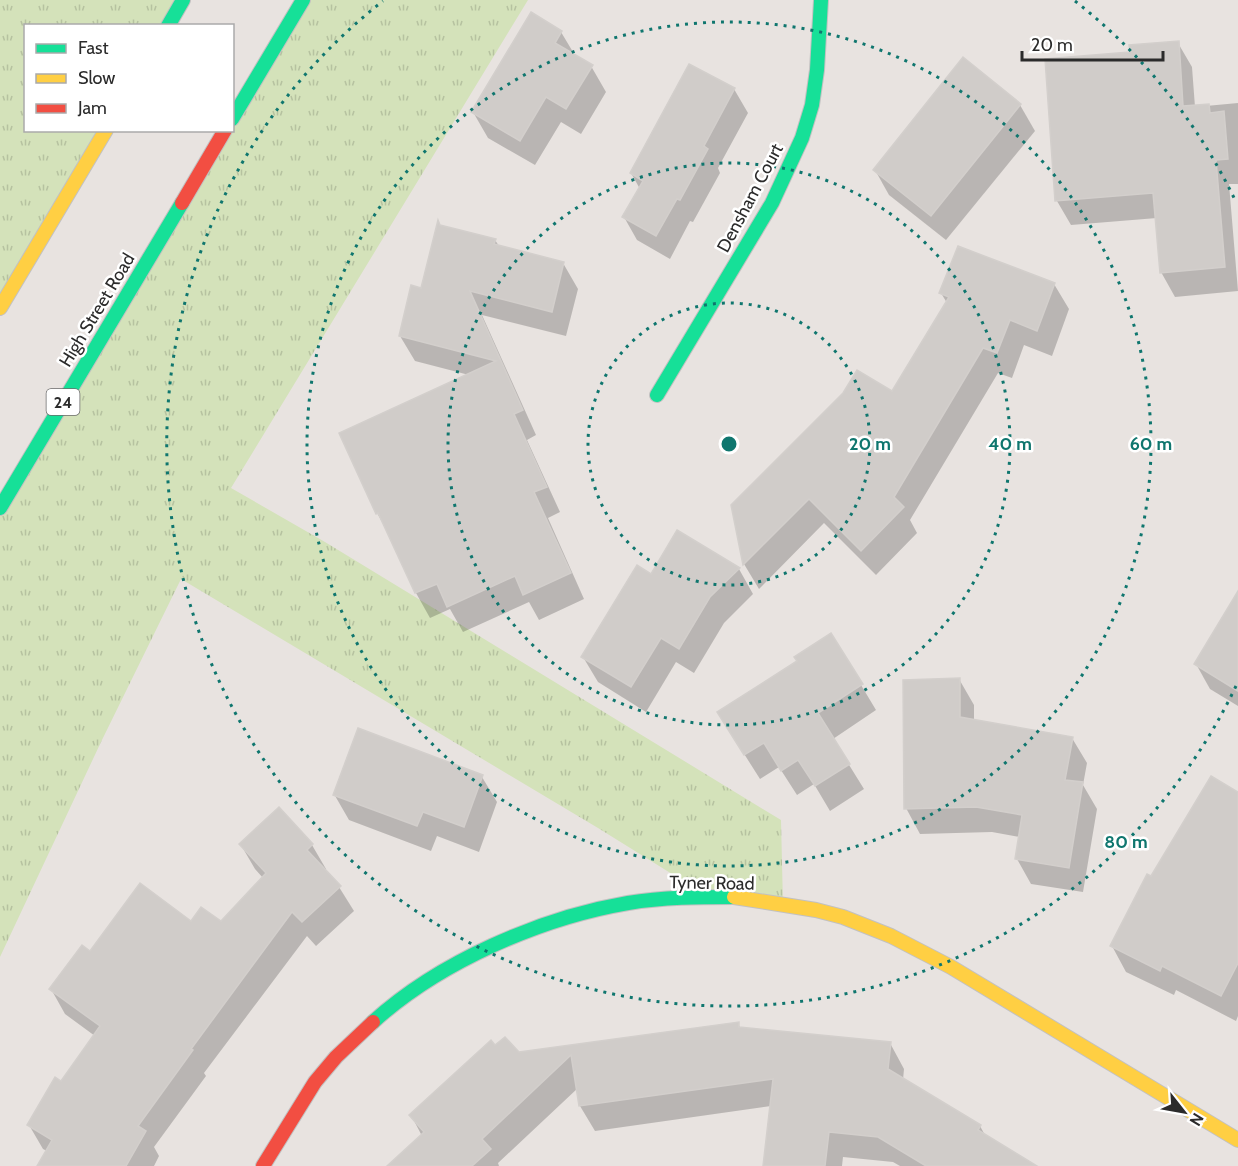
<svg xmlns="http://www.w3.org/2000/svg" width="1238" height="1166" font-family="Cabin,sans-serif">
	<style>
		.grass { fill: url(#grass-tufts) }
		.shadow { fill: #0003 }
		.building { fill: #d0ccc9; stroke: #d3cfcc; stroke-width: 1.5 }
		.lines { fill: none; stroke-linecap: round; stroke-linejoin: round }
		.fast-casing { stroke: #c2c1c1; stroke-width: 16 }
		.slow-casing { stroke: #c2c1c1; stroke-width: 16 }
		.jam-casing { stroke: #c2c1c1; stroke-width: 16 }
		.fast { stroke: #16e098; stroke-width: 14 }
		.slow { stroke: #ffcf43; stroke-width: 14 }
		.jam { stroke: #f24e42; stroke-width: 14 }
		.ring { fill: none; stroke: #0f766e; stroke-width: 3; stroke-dasharray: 3 6 }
		.labels { text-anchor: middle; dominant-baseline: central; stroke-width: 5; stroke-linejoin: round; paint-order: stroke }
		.shield { fill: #fff; stroke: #6b6b6b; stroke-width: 1.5 }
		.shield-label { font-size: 16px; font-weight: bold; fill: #2b2b2b }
		.street-label { font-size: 18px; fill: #2b2b2b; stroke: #fff }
		.centre { fill: #0f766e; stroke: #fff; stroke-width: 3 }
		.ring-label { font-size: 18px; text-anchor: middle; font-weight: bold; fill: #0f766e; stroke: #fff; stroke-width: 5; stroke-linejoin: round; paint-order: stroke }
	</style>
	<defs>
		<pattern id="grass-tufts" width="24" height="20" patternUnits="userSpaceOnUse" patternTransform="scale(1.5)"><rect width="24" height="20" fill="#d4e2ba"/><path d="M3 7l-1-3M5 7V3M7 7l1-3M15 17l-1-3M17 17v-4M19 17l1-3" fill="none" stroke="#b6c2a0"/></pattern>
	</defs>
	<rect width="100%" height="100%" fill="#e8e3e0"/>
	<g class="grass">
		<path d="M0,0H183L168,25L26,26V130L106,131L0,308Z"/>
		<path d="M303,0H528L231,488L325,542L781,820L783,905L709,897L598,828L181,579L101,742L0,957V508Z"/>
	</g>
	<g class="shadow">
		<path d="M561,32L576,57L591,66L606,92L581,134L561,122L535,165L488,138L473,112Z"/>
		<path d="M1178,43L1192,67L1195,107L1238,103V184H1229L1238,291L1175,297L1161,272L1157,218L1071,225L1057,201L1131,54Z"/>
		<path d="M964,59L1020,105L1035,131L946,240L889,195L875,170Z"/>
		<path d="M734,89L748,113L718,168L720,173L693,222L690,221L670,259L637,240L624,217L640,189L631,173Z"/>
		<path d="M440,226L495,240L499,246L563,263L578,289L566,336L482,315L536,435L527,440L560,512L548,518L584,599L539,620L529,602L463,632L450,609L430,618L416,593L391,537L377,513L469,375L415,361L400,336L422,289Z"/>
		<path d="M1054,284L1069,309L1052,356L1024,345L1012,378L998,373L910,520L917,533L876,575L824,523L759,589L744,564L733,506L893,393L947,303L941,293Z"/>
		<path d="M739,569L753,594L724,623L694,673L676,662L646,712L598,682L583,657Z"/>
		<path d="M1238,604V706L1210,689L1196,664Z"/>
		<path d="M959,679L974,705V721L1072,738L1087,763L1083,785L1097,809L1083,892L1031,884L1017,859L1020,837L992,832L920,834L906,808Z"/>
		<path d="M861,685L876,710L833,739L864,789L830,811L814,784L797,795L779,767L760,779L734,738Z"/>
		<path d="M359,730L482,777L497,802L479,852L437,836L431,851L349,820L334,794Z"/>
		<path d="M1238,794V1016L1236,1021L1176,990L1174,995L1126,972L1112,946L1152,878Z"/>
		<path d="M241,845H312L326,869L324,871L339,887L354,911L316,946L307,936L204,1073L206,1076L154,1147L159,1156L154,1166H38L47,1151L43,1149L29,1125L95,1036L65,1014L51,989L90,953L191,923H221L263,878L255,869Z"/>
		<path d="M738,1024L741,1029L890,1043L904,1069L903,1080L980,1126L986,1137L1034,1166H900L893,1162L843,1157L842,1166H765L771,1106L595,1131L580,1106L578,1088L498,1163L499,1166H390L422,1136L411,1115L495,1047L519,1054Z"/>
	</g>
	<g class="building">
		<path d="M531,12L562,31L555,43L593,65L566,109L546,97L520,141L471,112Z"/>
		<path d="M1179,41L1183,106L1209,104L1210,113L1224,111L1228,159L1216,160L1225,267L1160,273L1153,193L1055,201L1045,59L1130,52L1129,45Z"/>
		<path d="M963,57L1021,104L931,216L873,170Z"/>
		<path d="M689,64L735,88L704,146L708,149L680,200L677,199L656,236L622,217L643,181L630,173Z"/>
		<path d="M438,220L440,225L496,239L494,244L564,262L552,312L470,291L523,410L514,414L547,487L534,492L571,573L523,595L515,576L447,607L437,584L415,593L378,513L376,514L339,433L496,361L399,336L411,285L421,288Z"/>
		<path d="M958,246L1055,283L1037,331L1010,320L997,353L983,348L894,497L904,507L861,551L809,499L743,565L731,505L843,393L857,370L892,391L949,297L939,293Z"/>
		<path d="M677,530L740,568L710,597L679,649L661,638L631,687L581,657L637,565L651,574Z"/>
		<path d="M1238,591V691L1194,664Z"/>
		<path d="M831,633L863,684L818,713L850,764L815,786L798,760L781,771L764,743L744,755L717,712L797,661L794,657Z"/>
		<path d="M960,678V717L1073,737L1065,780L1083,782L1069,868L1015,859L1022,815L976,807L904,809L903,680Z"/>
		<path d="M358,728L483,775L464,827L423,812L417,826L333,795Z"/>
		<path d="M1211,776L1238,792V963L1221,996L1162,966L1160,971L1110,946L1147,874L1151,876Z"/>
		<path d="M279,807L313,844L307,850L341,886L302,922L292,912L191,1049L193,1050L138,1126L146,1131L126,1166H37L52,1140L27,1125L55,1077L61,1081L100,1026L49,989L82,945L90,951L140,883L191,921L201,907L221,921L266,873L239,844Z"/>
		<path d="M739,1022V1027L891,1042L888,1069L981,1125L978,1130L1037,1166H926L878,1137L829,1132L825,1166H763L773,1079L579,1106L571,1055L482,1139L491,1149L472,1166H387L424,1132L409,1115L491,1040L495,1045L505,1037L519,1052Z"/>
	</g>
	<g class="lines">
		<g class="fast-casing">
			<g id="fast">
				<path d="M168,26L183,0"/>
				<path d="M232,119L303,0"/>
				<path d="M657,395L772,203L802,138L812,105L817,70L821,0"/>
				<path d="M0,508L182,203"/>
				<path d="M373,1022C439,962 540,918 628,903C664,897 699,897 734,897"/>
			</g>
		</g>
		<g class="slow-casing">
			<g id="slow">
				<path d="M0,308L106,130"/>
				<path d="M734,897L816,910L843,917L891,936L951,967L1238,1140"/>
			</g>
		</g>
		<g class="jam-casing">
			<g id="jam">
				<path d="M182,203L225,130"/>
				<path d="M263,1166L315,1082L336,1057L373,1022"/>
			</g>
		</g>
		<use href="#fast" class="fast"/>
		<use href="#slow" class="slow"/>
		<use href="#jam" class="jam"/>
	</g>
	<g class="ring">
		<circle cx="729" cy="444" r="141"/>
		<circle cx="729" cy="444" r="281"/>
		<circle cx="729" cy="444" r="422"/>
		<path d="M1236 686A562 562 0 1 1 383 1M1075 1A562 562 0 0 1 1236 202"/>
	</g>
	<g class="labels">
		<rect class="shield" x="46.5" y="389" width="33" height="26" rx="4.5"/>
		<g class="shield-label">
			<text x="63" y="402">24</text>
		</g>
		<g class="street-label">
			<text transform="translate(750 198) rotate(-62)">Densham Court</text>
			<text transform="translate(97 310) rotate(-59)">High Street Road</text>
			<text transform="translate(712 883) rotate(1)">Tyner Road</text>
		</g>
	</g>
	<circle cx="729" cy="444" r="9" class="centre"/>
	<g class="ring-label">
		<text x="870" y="450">20 m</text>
		<text x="1010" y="450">40 m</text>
		<text x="1151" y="450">60 m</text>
		<text x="1126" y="848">80 m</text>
	</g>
	<rect x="24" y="24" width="210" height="108" fill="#ffffff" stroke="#aaaaaa" stroke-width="1.5"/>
	<rect x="36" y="44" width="30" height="9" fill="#16e098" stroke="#aaaaaa" stroke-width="1.5"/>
	<text x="78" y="54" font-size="18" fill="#2b2b2b">Fast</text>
	<rect x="36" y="74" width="30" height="9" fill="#ffcf43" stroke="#aaaaaa" stroke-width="1.5"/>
	<text x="78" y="84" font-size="18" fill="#2b2b2b">Slow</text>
	<rect x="36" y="104" width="30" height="9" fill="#f24e42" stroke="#aaaaaa" stroke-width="1.5"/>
	<text x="78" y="114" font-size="18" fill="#2b2b2b">Jam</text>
	<g transform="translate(1184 1112) rotate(121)" stroke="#ffffff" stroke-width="4.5" paint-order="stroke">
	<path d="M0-4.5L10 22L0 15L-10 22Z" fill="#2b2b2b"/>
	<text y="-9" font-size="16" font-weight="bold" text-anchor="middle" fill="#2b2b2b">N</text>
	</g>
	<path d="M1022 51v9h141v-9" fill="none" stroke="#2b2b2b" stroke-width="3"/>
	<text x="1031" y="51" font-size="18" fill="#2b2b2b" stroke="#ffffff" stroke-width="4.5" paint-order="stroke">20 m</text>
</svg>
